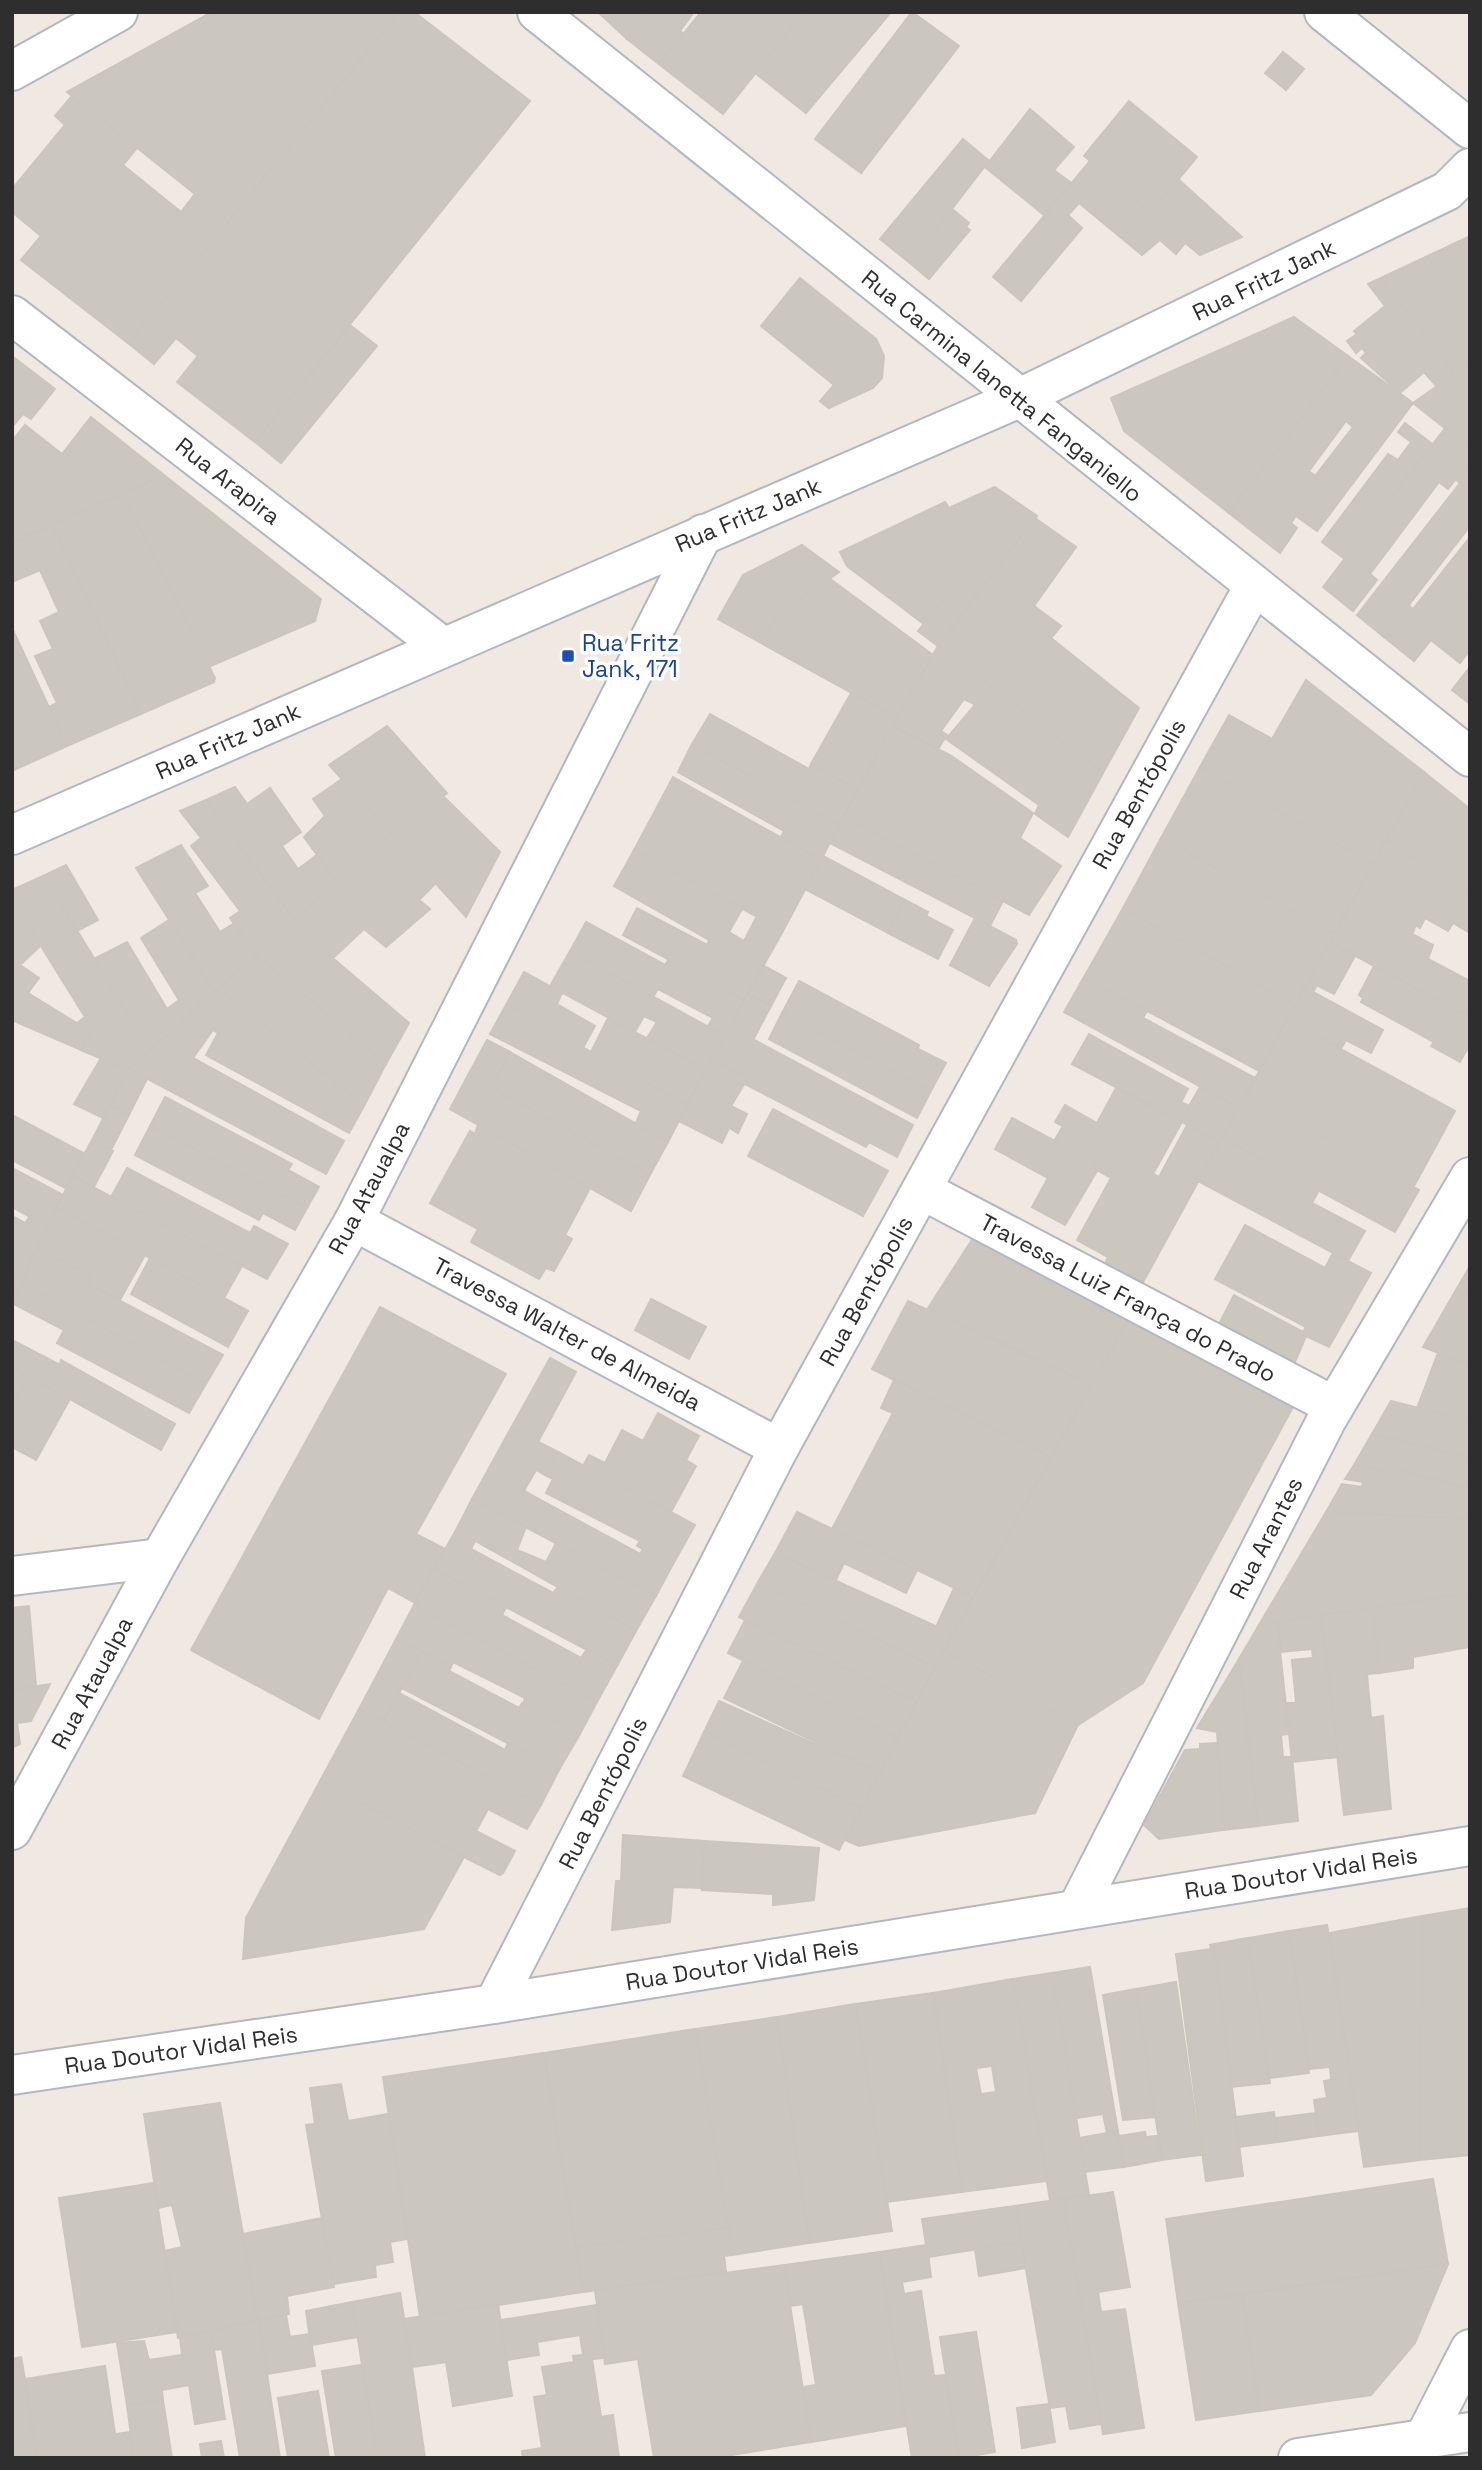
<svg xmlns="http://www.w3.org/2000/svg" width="1482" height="2470" font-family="'Space Grotesk',sans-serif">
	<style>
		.building { fill: #cbc7bf; stroke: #cbc5ba; stroke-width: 2; fill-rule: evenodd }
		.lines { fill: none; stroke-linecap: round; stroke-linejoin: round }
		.minor-casing { stroke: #b4b7c1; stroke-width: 42 }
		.minor { stroke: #fff; stroke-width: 38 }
		.transit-dot { fill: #1a4fb4; stroke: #fff; stroke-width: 2.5 }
		.labels { text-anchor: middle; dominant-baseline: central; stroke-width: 7; stroke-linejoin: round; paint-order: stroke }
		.street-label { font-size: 23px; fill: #2e2e2e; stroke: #fff }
		.transit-label { font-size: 23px; fill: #164399; stroke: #fff; text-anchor: start }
	</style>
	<rect width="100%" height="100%" fill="#efe9e1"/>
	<g class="building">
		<path d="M212,12H400L229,221L67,92Z"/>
		<path d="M400,12H414L530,101L255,442L177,382L198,356L176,338L154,364L128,343Z"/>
		<path d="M598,12H648L627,39Z"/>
		<path d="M648,12H694L680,31L684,34L659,64L627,39Z"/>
		<path d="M701,12H804L723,114L659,64Z"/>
		<path d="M804,12H891L806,113L755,73Z"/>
		<path d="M912,12L959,46L861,173L815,139Z"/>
		<path d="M1283,52L1304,69L1286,90L1265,73Z"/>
		<path d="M72,96L137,148L123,165L181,212L195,194L229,221L128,343L21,260L41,236L12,212V189L65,125L55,116Z"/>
		<path d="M1129,101L1197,157L1150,214L1084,156Z"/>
		<path d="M1030,109L1074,147L1054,170L1071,183L1044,215L985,167Z"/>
		<path d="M963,139L989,161L910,263L880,239Z"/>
		<path d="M1090,161L1185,243L1176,254L1160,240L1142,255L1079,203L1068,215L1082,228L1021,301L993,277Z"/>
		<path d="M1178,179L1242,237L1200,255L1150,214Z"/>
		<path d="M952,209L969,223L966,227L970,230L929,279L910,263Z"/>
		<path d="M1470,236V363L1455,375L1381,278Z"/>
		<path d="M800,278L876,339L884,356L882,378L873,388L829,408L820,401L834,385L761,326Z"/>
		<path d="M1381,278L1455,375L1437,387L1424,372L1400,393L1361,358L1366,353L1362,348L1356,353L1347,341L1357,334L1354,331L1385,306L1368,284Z"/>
		<path d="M1294,317L1348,356L1229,513L1124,431L1111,398Z"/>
		<path d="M350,325L377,346L281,463L255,442Z"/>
		<path d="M12,356L55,389L31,419L23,414L12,427Z"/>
		<path d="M1348,356L1413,403L1317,531L1296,516L1291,523L1297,528L1280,553L1229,513ZM1346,421L1353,427L1315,476L1309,471Z"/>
		<path d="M1470,363V448L1413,403Z"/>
		<path d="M91,417L164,475L12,543V441L25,425L62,454Z"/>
		<path d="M1405,423L1432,444L1345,559L1322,542L1388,454L1398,460L1411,442L1398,432Z"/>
		<path d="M1446,427L1470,448V461L1448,489L1439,482L1370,574L1377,580L1353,611L1323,587Z"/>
		<path d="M1470,461V526L1384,637L1357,615L1460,483L1455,479Z"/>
		<path d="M164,475L321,599L315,621L211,666L122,494Z"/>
		<path d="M995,487L1037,516L960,617L942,602L924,624L847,566L840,552L945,502L949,508Z"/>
		<path d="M122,494L215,678L214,682L141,714L52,525Z"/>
		<path d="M1035,518L1076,547L1034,606L1061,626L1051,638L1139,708L1103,773L938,646Z"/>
		<path d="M52,525L141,714L67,746L49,707L57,703L35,656L53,649L40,621L59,612L40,570L12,582V543Z"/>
		<path d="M1470,537V591L1414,661L1384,637L1408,605L1413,609Z"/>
		<path d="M802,545L839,572L778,615L761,643L718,619L743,575Z"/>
		<path d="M829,578L933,655L897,718L761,643L778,615Z"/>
		<path d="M1470,591V650L1460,663L1431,640Z"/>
		<path d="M942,602L960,617L938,646L918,631Z"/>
		<path d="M12,628L67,746L12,771Z"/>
		<path d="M938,646L991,686L976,705L964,699L941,731L947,735L938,749L892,726Z"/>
		<path d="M1470,667V704L1452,690Z"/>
		<path d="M1306,680L1424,772L1373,864L1200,767L1229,715L1272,739Z"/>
		<path d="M991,686L1103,773L1068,837L1035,814L1039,805L946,739Z"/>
		<path d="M851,693L897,718L858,790L811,764Z"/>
		<path d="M710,714L809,769L811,764L858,790L839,825L692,744Z"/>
		<path d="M387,726L447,793L443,796L500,852L466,917L329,765Z"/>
		<path d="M892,726L950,755L1033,813L1020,838L1061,866L1029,915L844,817Z"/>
		<path d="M692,744L839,825L821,860L781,837L784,831L678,772Z"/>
		<path d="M1200,767L1373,864L1334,934L1161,838Z"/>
		<path d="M1424,772L1470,809V894L1386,841Z"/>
		<path d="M673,777L821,860L783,931L634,850Z"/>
		<path d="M342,779L391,833L337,882L304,837L325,816L313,799Z"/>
		<path d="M235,787L247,804L270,788L301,832L282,846L298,869L317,855L337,882L294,920L206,800Z"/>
		<path d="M206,800L294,920L256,955L230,918L240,911L191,846L201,838L180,811Z"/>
		<path d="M844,817L1003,901L990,926L830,843Z"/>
		<path d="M391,833L436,883L419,900L430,909L386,947L364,929L333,958L294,920Z"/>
		<path d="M1161,838L1334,934L1295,1005L1123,908Z"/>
		<path d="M1386,841L1470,894V933L1453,923L1448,931L1425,918L1420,928L1359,890Z"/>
		<path d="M181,845L208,886L195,893L220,932L233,924L256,955L215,992L136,868Z"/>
		<path d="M634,850L742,909L729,932L744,941L757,916L783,931L744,1000L623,935L637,908L707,945L709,940L614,886Z"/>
		<path d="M823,856L905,900L888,933L805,889Z"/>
		<path d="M66,865L98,920L77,931L43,876Z"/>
		<path d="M43,876L64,909L31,930L40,946L20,965L39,978L28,993L91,1032L81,1050L12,1020V890Z"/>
		<path d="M1359,890L1416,925L1412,934L1433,945L1428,959L1470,981V1018L1330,942Z"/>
		<path d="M905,900L928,912L926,916L953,930L938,959L888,933Z"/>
		<path d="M1123,908L1295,1005L1259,1071L1084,977Z"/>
		<path d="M64,909L150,1050L128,1070L81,1050L91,1032L77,1023L85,1017L31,930Z"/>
		<path d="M975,918L1016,940L1017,944L989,986L950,965Z"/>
		<path d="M169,920L215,992L150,1050L94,959L127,942L167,1009L179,1000L141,938Z"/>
		<path d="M294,920L314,942L409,1023L386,1064L256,955Z"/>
		<path d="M586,922L665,965L669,959L744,1000L725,1036L708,1026L713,1018L658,989L653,997L570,951Z"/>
		<path d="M1330,942L1355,956L1334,994L1308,981Z"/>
		<path d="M570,951L725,1036L706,1070L647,1038L657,1022L644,1016L635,1032L550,986Z"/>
		<path d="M256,955L386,1064L364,1106L219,989Z"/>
		<path d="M764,966L786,978L771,1006L748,994Z"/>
		<path d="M1374,966L1470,1018V1044L1460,1062L1431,1046L1434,1042L1361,1002L1363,998L1359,995Z"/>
		<path d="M524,972L562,993L557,1004L595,1026L583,1048L506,1005Z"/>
		<path d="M1084,977L1147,1011L1143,1018L1255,1078L1239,1108L1064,1012Z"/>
		<path d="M799,981L919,1045L918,1049L946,1063L931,1091L782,1013Z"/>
		<path d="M1308,981L1317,985L1313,992L1383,1030L1371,1053L1346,1040L1341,1049L1287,1020Z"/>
		<path d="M219,989L364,1106L349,1133L206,1055L218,1033L213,1030L193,1058L344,1141L326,1174L129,1069Z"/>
		<path d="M748,994L771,1006L753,1040L730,1027Z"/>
		<path d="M506,1005L687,1105L668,1142L636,1123L641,1111L490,1034Z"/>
		<path d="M782,1013L931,1091L917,1118L769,1039Z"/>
		<path d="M608,1018L706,1070L687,1105L591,1052Z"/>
		<path d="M1287,1020L1455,1111L1413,1188L1246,1095Z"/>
		<path d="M730,1027L913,1125L897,1157L869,1142L866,1147L745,1084L748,1078L711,1060Z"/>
		<path d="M1089,1034L1188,1089L1181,1102L1189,1106L1200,1087L1239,1108L1220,1142L1072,1064Z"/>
		<path d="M487,1040L510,1052L492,1088L468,1075Z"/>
		<path d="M510,1052L668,1142L650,1175L492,1088Z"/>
		<path d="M101,1058L128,1070L103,1118L74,1104Z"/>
		<path d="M711,1060L748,1078L731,1106L747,1114L738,1133L729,1128L722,1143L679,1121Z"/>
		<path d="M129,1069L147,1079L129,1115L110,1105Z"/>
		<path d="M468,1075L650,1175L631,1211L450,1109Z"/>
		<path d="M1116,1088L1182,1122L1153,1174L1159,1177L1187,1125L1220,1142L1142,1284L1105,1264L1108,1257L1077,1240L1111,1178L1093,1168L1096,1163L1054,1141L1063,1126L1055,1122L1065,1105L1097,1123Z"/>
		<path d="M1246,1095L1419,1190L1395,1232L1222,1138Z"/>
		<path d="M165,1097L292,1164L288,1170L319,1187L307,1208L150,1126Z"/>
		<path d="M110,1105L129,1115L111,1150L92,1140Z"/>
		<path d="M773,1109L888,1171L863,1216L748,1156Z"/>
		<path d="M12,1115L85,1154L67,1189L12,1160Z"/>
		<path d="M1012,1118L1096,1163L1093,1168L1097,1171L1065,1225L1032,1207L1048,1178L995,1149Z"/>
		<path d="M478,1125L590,1188L565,1235L572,1239L554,1271L546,1268L539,1279L471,1242L478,1229L430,1203L470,1131L475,1134Z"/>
		<path d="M150,1126L307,1208L295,1230L263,1213L259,1220L135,1155Z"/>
		<path d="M1222,1138L1319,1190L1312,1203L1365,1231L1348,1261L1198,1181Z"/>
		<path d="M92,1140L113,1151L94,1187L72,1176Z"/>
		<path d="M12,1168L63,1195L48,1227L12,1207Z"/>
		<path d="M127,1168L250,1233L254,1226L288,1244L267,1279L111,1197Z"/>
		<path d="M72,1176L242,1266L224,1298L57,1208Z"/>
		<path d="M57,1208L145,1255L120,1300L88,1284L92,1276L37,1249Z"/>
		<path d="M12,1216L25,1223L30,1216L48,1227L14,1298Z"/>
		<path d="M1245,1225L1325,1268L1333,1253L1371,1273L1329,1347L1306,1336L1295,1362H1291L1219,1324L1234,1295L1303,1332L1306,1327L1215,1279Z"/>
		<path d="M975,1235L1129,1318L1092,1385L928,1308Z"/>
		<path d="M37,1249L92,1276L88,1284L223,1355L206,1384L22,1283Z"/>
		<path d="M150,1258L248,1311L228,1347L131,1294Z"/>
		<path d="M1470,1266V1297L1456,1290Z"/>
		<path d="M22,1283L206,1384L189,1413L57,1343L64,1330L12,1303Z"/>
		<path d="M1456,1290L1470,1297V1365L1423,1347Z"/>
		<path d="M651,1299L706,1327L689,1359L635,1330Z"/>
		<path d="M908,1301L1092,1385L1051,1457L872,1369Z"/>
		<path d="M380,1307L506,1374L416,1534L445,1549L434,1569L415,1603L388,1588L319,1719L191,1650Z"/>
		<path d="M1129,1318L1293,1407L1143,1683L1078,1725L944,1650Z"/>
		<path d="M12,1340L60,1365L61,1360L175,1424L161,1450L12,1367Z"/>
		<path d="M1438,1353L1470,1365V1421L1417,1408Z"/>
		<path d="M550,1358L576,1372L538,1442L511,1428Z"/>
		<path d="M12,1367L28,1377L14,1402L12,1401Z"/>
		<path d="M28,1377L70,1399L36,1460L12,1447V1406Z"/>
		<path d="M894,1380L1051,1457L973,1597L832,1529L893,1413L881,1408Z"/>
		<path d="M1391,1401L1470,1421V1458L1372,1434Z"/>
		<path d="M658,1413L699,1436L686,1460L696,1466L671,1512L583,1466L589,1455L605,1463L622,1430L643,1441Z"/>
		<path d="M511,1428L558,1452L545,1475L536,1470L524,1491L640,1554L643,1549L672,1566L656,1596L472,1499Z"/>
		<path d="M1372,1434L1470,1458V1489L1387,1467L1386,1472L1354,1465Z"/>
		<path d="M558,1452L695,1525L672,1566L637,1546L640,1541L546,1493L553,1479L545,1475Z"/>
		<path d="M1354,1465L1386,1472L1387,1467L1470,1489V1519L1326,1512L1342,1484L1362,1487L1363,1482L1345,1479Z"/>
		<path d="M472,1499L526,1527L517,1550L546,1562L556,1543L656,1596L636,1631L456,1530Z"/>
		<path d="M797,1512L917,1570L906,1593L844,1563L836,1580L775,1553Z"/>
		<path d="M1326,1512L1470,1519V1593L1259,1625Z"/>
		<path d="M456,1530L475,1541L471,1549L553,1593L558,1587L636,1631L617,1666L434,1569Z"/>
		<path d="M775,1553L953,1634L935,1667L758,1582Z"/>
		<path d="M434,1569L506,1607L502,1615L581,1658L587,1649L617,1666L597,1702L414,1605Z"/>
		<path d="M758,1582L935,1667L916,1702L739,1617Z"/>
		<path d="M954,1588L973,1597L953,1634L936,1627Z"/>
		<path d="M1470,1593V1647L1413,1657V1668L1379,1673L1373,1608Z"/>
		<path d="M414,1605L597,1702L580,1734L523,1705L525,1698L453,1662L451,1667L396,1639Z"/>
		<path d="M29,1606L36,1686L12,1690V1608Z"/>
		<path d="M1373,1608L1379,1673L1367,1674L1371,1718L1383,1716L1391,1809L1344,1815L1321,1615Z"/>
		<path d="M1321,1615L1338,1757L1292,1762L1286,1703H1296L1292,1660L1313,1658L1312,1649L1281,1652L1277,1622Z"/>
		<path d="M745,1620L916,1702L898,1738L728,1653Z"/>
		<path d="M1277,1622L1289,1734L1281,1735L1283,1757H1292L1298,1821L1258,1826L1239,1659L1259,1625Z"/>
		<path d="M396,1639L422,1652L402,1688L377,1675Z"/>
		<path d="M944,1650L1078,1725L1035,1813L859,1846L845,1840Z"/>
		<path d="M422,1652L451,1667L449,1671L519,1708L522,1703L580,1734L559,1770L402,1688Z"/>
		<path d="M1239,1659L1258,1826L1224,1830L1217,1732L1197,1728Z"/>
		<path d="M743,1661L898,1738L880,1773L724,1698Z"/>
		<path d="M377,1675L402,1688L383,1722L359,1709Z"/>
		<path d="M50,1684L31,1721L17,1723L20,1744L12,1748V1690Z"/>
		<path d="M399,1693L505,1750L508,1743L559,1770L541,1805L383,1722Z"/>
		<path d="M719,1701L880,1773L861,1808L704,1732Z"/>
		<path d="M359,1709L541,1805L527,1829L488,1809L476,1831L515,1851L503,1873L500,1875L464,1857L320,1781Z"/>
		<path d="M704,1732L861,1808L839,1850L683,1776Z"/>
		<path d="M1217,1743L1224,1830L1159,1839L1144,1825L1185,1750L1200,1749V1744Z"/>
		<path d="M320,1781L464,1857L424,1929L243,1959L246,1918Z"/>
		<path d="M623,1835L704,1841L702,1888L673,1887L670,1922L612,1930L616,1881H621Z"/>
		<path d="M704,1841L819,1848L814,1900L773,1905V1894L702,1890Z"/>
		<path d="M1470,1908V2155L1420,2160L1422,1916Z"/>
		<path d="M1422,1916L1420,2160L1364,2167L1329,1933Z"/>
		<path d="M1327,1925L1359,2131L1319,2136L1314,2100L1327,2098L1324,2081L1331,2080L1330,2067L1309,2069L1289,1931Z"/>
		<path d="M1289,1931L1309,2073L1269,2078L1248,1938Z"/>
		<path d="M1248,1938L1270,2083L1231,2087L1214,1944Z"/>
		<path d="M1214,1944L1243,2176L1206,2181L1176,1954L1211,1949L1210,1945Z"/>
		<path d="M1090,1967L1124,2167L1085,2172L1079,2138L1107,2133L1103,2114L1076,2118L1052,1973Z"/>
		<path d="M1052,1973L1089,2195L1050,2200L1013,1979Z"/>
		<path d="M1013,1979L1047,2181L962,2192L933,1993ZM992,2066L996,2092L981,2094L976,2068Z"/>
		<path d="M1176,1982L1201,2155L1162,2160L1136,1989Z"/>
		<path d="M1136,1989L1155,2117L1123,2120L1103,1995Z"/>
		<path d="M933,1993L962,2192L887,2202L855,2004Z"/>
		<path d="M855,2004L892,2231L809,2243L777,2017Z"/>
		<path d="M777,2017L809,2243L732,2255L695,2029Z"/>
		<path d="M695,2029L728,2228L576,2247L544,2053Z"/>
		<path d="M544,2053L583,2292L420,2317L383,2077Z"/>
		<path d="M341,2084L348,2121L388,2114L408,2239L390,2242L393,2262L375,2265L376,2277L333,2284L306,2125L315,2124L310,2088Z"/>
		<path d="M220,2103L258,2320L178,2338L164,2251L182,2247L172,2205L158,2208L144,2114Z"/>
		<path d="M1274,2112L1278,2142L1239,2147L1236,2117Z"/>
		<path d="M1315,2113L1319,2136L1278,2142L1275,2118Z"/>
		<path d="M1145,2132L1146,2137L1157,2136L1162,2160L1124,2167L1119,2136Z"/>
		<path d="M1433,2179L1448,2264L1178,2303L1166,2219Z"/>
		<path d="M154,2183L177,2332L82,2347L59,2198Z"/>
		<path d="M1113,2192L1130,2287L1098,2292L1101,2312L1125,2309L1144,2428L1103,2434L1063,2199Z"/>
		<path d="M1063,2199L1101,2424L1070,2429L1066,2406L1050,2408L1015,2206Z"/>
		<path d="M1015,2206L1021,2242L928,2257L922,2219Z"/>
		<path d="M322,2218L334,2287L287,2296L289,2314L258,2320L243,2234Z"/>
		<path d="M728,2228L732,2255L724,2256L726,2272L583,2292L576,2247Z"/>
		<path d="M1021,2242L1026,2268L979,2276L975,2249Z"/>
		<path d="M927,2245L931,2277L902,2282L904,2294L921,2291L934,2376L946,2375L959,2458H912L879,2252Z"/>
		<path d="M879,2252L906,2426L811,2442L803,2387L816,2385L803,2304L790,2306L784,2265Z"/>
		<path d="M1448,2264L1415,2343L1371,2395L1259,2411L1242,2295Z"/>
		<path d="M784,2265L811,2442L714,2458H654L638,2359L605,2364L595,2290Z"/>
		<path d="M400,2293L412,2367L425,2458H377L352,2302Z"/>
		<path d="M1242,2295L1259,2411L1196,2420L1178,2303Z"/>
		<path d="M352,2302L358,2337L311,2345L306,2311Z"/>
		<path d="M498,2304L512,2396L453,2406L446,2362L412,2367L404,2319Z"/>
		<path d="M597,2305L604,2358L592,2359L601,2417L613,2415L619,2458H523L522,2451L542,2448L534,2397L547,2395L542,2367L574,2362L573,2356L583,2355L580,2335L537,2342L539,2355L507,2360L501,2320Z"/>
		<path d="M286,2315L290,2337L310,2334L315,2366L267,2374L258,2320Z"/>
		<path d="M258,2320L267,2374L280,2458H240L222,2349L214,2350L211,2331Z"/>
		<path d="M211,2331L225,2419L195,2424L189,2385L162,2390L163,2400L127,2405L117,2343L144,2341L149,2360L182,2355L180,2338Z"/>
		<path d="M976,2332L995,2452L959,2458L940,2337Z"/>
		<path d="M21,2357L25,2379L37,2458H12V2359Z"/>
		<path d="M362,2365L377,2458H336L322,2371Z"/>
		<path d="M105,2366L115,2434L130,2432L134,2458H37L25,2379Z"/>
		<path d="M318,2391L329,2458H288L278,2398Z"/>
		<path d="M163,2400L172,2458H134L127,2405Z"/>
		<path d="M1049,2404L1055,2442L1022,2448L1017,2408Z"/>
		<path d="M221,2441L224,2458H202L200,2444Z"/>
	</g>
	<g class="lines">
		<g class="minor-casing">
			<g id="minor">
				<path d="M537,12L1470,757"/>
				<path d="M1324,12L1470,129"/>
				<path d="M12,71L118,12"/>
				<path d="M12,315L443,647"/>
				<path d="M12,835L1017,399L1447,191L1470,168"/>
				<path d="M922,1190L1334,1406"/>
				<path d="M354,1221L779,1448"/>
				<path d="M12,1576L160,1558"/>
				<path d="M12,1830L160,1558L354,1221L703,534"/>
				<path d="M1077,1909L1327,1419L1470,1177"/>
				<path d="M494,2004L779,1448L1254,586"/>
				<path d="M12,2075L494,2004L1470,1846"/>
				<path d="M1415,2456L1470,2349"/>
				<path d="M1298,2458L1470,2432"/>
			</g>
		</g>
		<use href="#minor" class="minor"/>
	</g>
	<rect class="transit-dot" x="561" y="649" width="14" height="14" rx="3.5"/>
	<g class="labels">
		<g class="street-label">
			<text transform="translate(1264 280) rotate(-26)">Rua Fritz Jank</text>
			<text transform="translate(1002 386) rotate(39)">Rua Carmina Ianetta Fanganiello</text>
			<text transform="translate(228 481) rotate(38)">Rua Arapira</text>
			<text transform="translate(748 515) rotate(-23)">Rua Fritz Jank</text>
			<text transform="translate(228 741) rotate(-24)">Rua Fritz Jank</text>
			<text transform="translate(1139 794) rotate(-61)">Rua Bentópolis</text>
			<text transform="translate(369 1188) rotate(-62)">Rua Ataualpa</text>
			<text transform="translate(866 1291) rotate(-61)">Rua Bentópolis</text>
			<text transform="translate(1128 1298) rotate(28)">Travessa Luiz França do Prado</text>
			<text transform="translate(567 1334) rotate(28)">Travessa Walter de Almeida</text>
			<text transform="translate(1266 1538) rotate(-63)">Rua Arantes</text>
			<text transform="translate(92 1683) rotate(-62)">Rua Ataualpa</text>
			<text transform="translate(603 1793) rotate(-63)">Rua Bentópolis</text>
			<text transform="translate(1301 1873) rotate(-9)">Rua Doutor Vidal Reis</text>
			<text transform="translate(742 1964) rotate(-9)">Rua Doutor Vidal Reis</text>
			<text transform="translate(181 2050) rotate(-8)">Rua Doutor Vidal Reis</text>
		</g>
		<g class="transit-label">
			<text x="582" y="643">Rua Fritz<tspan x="582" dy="26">Jank, 171</tspan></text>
		</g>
	</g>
	<rect width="1482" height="2470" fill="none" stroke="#2e2e2e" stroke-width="28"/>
</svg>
